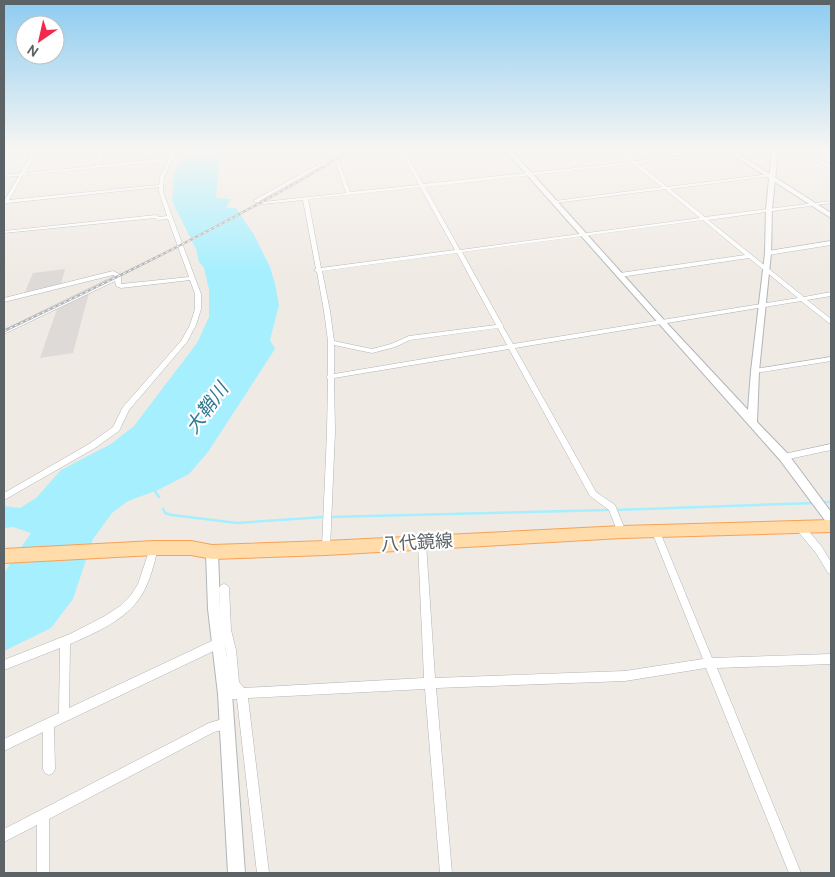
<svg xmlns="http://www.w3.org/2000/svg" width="835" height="877" font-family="Overpass,'Noto Sans JP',sans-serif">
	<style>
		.industrial { fill: #dedad7 }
		.water { fill: #a5efff }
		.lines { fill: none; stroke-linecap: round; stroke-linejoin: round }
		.stream-far1 { stroke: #a5efff; stroke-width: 1 }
		.stream { stroke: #a5efff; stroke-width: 2.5 }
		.minor-casing { stroke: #b0b5b8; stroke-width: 1 }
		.tertiary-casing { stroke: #b0b5b8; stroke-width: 2 }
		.secondary-casing { stroke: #b1b7ba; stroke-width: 2 }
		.primary-casing { stroke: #f8a155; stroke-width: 2 }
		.minor { fill: #fff; fill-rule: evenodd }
		.tertiary { fill: #fff; fill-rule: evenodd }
		.secondary { fill: #fff; fill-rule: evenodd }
		.primary { fill: #ffdcaa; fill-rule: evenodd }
		.rail-casing { stroke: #b3b4b5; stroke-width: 2.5 }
		.rail { stroke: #fff; stroke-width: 1; stroke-dasharray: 3; stroke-linecap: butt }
		.labels { text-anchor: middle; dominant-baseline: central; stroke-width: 4.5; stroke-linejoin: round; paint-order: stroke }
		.street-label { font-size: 18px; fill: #5c6366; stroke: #fff }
		.water-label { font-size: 19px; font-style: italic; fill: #337992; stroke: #fff }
	</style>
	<rect width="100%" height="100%" fill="#f0eae4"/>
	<g class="industrial">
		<path d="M65,269L61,284L25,292L33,273Z"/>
		<path d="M89,293L73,353L40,358L57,309Z"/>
	</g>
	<path class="water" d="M193,150H233L222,155L219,160L216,198L231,199L226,208H236L254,235L270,267L275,284L279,305L270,340L275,349L208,452L189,474L158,490L128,501L112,513L93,539L73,599L51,628L4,651V573L31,533L13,527L4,528V506L20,508L36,498L61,470L111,444L134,426L197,343L209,317V289L204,268L199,262L196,249L172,201L174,171L180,164L182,158L191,156Z"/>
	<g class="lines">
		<path class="stream-far1" d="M4,200L33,150"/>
		<g class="stream">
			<path d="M155,491L159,497"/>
			<path d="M824,502H831"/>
			<path d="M163,509L165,513L172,515L237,523L324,517"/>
			<path d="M616,510L814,503"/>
			<path d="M329,517L609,510"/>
		</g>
		<g class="minor-casing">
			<g id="minor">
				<path d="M22,150H38L25,173L95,166L101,150H105L99,165L169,158L173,150H177L173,158L174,159L172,160L164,177L163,192L201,294V309L196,325L187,342L129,410L119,431L95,448L4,500V493L89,444L113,427L123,407L181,341L190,325L195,309V294L190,280L121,288L116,286L115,281L4,334V330L115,276L113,275L4,302V298L113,271L121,275V284L189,277L168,219L158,220L155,218L4,233V231L156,215L159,217L167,216L159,192V187L7,203L4,205V201L19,176L4,177V175L20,173L33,151L4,154V152ZM168,161L160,177L159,185L9,200L23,175Z"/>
				<path d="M351,150H356L339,161L350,192L419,185L400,150H404L423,184L631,162L617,150H621L635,161L737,150H750L748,151L638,163L667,187L769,174L771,175L769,176L670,189L705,217L831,201V203L708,220L804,297L831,292V296L807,300L831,319V324L829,323L801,301L515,348L596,492L615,505L626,532L625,535L622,536L619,535L609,510L590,496L509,349L334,378L335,432L330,548L329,551L326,552L323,551L322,548L327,432L328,379L326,377L328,375V341L324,311L317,272L314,270L316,269L303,200L263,204L253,201L319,164L333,161ZM336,163L346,193L263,202L259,201L321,166ZM633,164L662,187L555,201L553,202L555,203L665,189L700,218L460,250L425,187ZM420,187L455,250L321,268L308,199ZM703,220L745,255L620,273L617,275L620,277L749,258L798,298L513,344L503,327L504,326L502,324L462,252ZM457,253L496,325L409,336L391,344L372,349L334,341L330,311L322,271ZM498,328L507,345L334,374V345L372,353L395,347L410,340Z"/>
				<path d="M795,150H800L831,166V169Z"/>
				<path d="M822,150H827L831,152V155Z"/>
				<path d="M831,241V245L768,255L765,253L768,251Z"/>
				<path d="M831,357V361L755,373L752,371L755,369Z"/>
				<path d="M831,444V450L784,460L781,459L780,457L781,455L784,454Z"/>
				<path d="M799,522L802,523L822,547L831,562V574L828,573L816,553L796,529L795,526L796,523Z"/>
				<path d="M656,528L659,529L660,532L712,658L831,654V664L717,668L801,873H789L706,668L625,681L436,688L452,873H440L425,689L248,698L269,873H257L237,699H225L221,698L220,694L221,690L231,688L229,684L226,650L221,630L219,588L221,585L224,584L227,585L229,588L231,630L236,650L239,682L244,688L424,678L418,543L419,540L422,539L425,540L426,543L435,678L625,671L703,659L652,532L653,529Z"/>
				<path d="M154,544L157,545L158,548C154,564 150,582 141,596C126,620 95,633 70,644L69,708L218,638L222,639L223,643L222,647L54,727L55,769L53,773L49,775L45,773L43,769V732L4,751V739L59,713L60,648L4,670V660L70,634L105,616L120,606L131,595L138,584L151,545Z"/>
				<path d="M226,718L230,720L232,724L230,728L214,732L49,819V873H37V825L4,842V829L209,723Z"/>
			</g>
		</g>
		<g class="tertiary-casing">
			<g id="tertiary">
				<path d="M505,150H511L664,320L748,410L751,371L765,253L766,209L772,150H778L772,209L771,253L759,371L757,422L788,454L831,512V525L827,523L780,460Z"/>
				<path d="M212,547L216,548L218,552L220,609L232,694L245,873H228L218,694L208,609L206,552L208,548Z"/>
			</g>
		</g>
		<g class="secondary-casing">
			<path id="secondary" d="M725,150H732L831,213V218Z"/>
		</g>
		<g class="primary-casing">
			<path id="primary" d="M831,520V532L622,538L326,555L212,559L191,555H154L4,563V549L154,541H191L212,545L326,541L622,526Z"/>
		</g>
		<use href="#minor" class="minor"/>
		<use href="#tertiary" class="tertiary"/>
		<use href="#secondary" class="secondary"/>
		<use href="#primary" class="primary"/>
		<g class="rail-casing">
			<path id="rail" d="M4,331C123,275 240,218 352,150"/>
		</g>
		<use href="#rail" class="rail"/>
	</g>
	<linearGradient id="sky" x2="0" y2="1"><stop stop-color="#8dccf1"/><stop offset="0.55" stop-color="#f8f6f3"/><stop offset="1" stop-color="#f8f6f3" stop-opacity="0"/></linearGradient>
	<rect width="835" height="273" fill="url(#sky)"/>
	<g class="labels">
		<g class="street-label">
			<text transform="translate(417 544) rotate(-3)">八代鏡線</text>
		</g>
		<g class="water-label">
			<text transform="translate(208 409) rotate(-54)">大鞘川</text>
		</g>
	</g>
	<rect width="835" height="877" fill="none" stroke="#5c6366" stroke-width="10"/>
	<g transform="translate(40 40) rotate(214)"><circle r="24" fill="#ffffff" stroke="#bec1c2"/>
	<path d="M0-4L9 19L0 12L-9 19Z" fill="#f2284c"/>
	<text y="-8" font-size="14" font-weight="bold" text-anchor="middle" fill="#5c6366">N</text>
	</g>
</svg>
